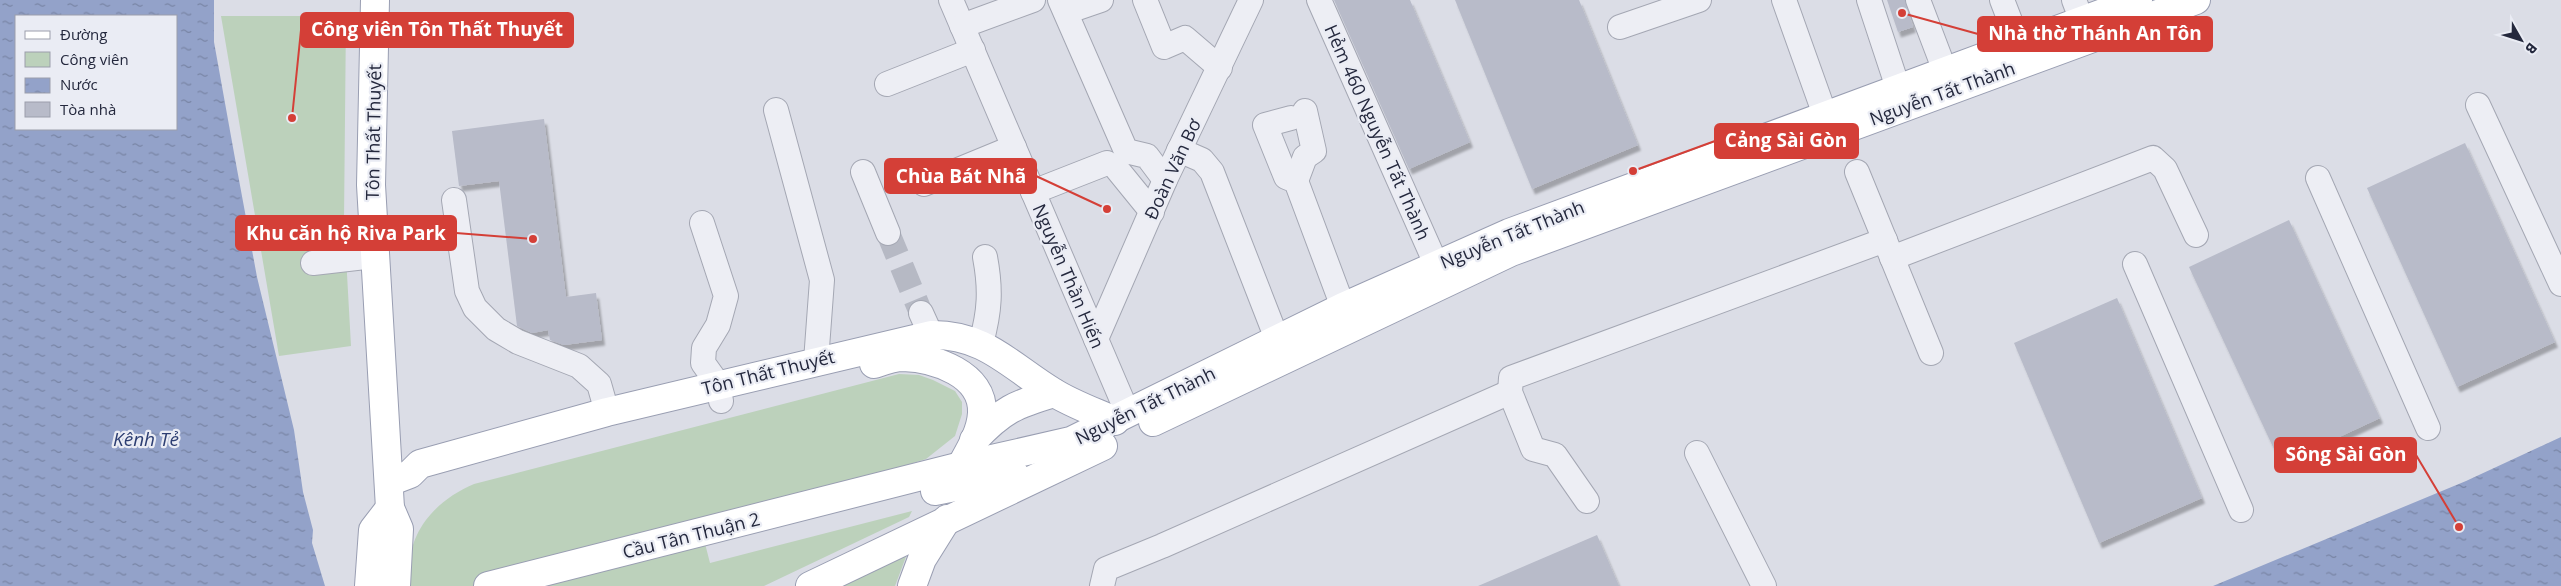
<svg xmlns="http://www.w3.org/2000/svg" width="2561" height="586" font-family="'Open Sans',sans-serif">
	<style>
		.park { fill: #bcd1bb }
		.water { fill: url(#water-ripples); fill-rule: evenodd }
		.building { fill: #b8bbc9; filter: url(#shadow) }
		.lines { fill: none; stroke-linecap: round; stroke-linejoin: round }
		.minor-tunnel { stroke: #b6b9c4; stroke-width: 24; stroke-dasharray: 24 12; stroke-linecap: butt }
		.minor-casing { stroke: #a4a7b3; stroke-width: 26 }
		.major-casing { stroke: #999eb2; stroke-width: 30 }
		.minor { stroke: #edeef4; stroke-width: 24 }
		.major { stroke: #fff; stroke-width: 28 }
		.labels { text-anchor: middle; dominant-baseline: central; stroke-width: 4.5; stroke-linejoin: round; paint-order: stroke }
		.street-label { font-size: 18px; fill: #24283d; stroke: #eaecf4 }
		.water-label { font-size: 19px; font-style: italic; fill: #2d3e72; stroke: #eaecf4 }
		.leader { fill: none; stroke: #d43f37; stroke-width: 2 }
		.callout-dot { fill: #d43f37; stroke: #eaecf4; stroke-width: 2 }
		.callout { fill: #d43f37; stroke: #d43f37; stroke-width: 2 }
		.callout-label { font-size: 19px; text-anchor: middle; font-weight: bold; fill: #fff }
	</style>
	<defs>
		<pattern id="water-ripples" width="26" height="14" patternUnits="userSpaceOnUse" patternTransform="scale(1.25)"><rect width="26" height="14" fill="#93a2c9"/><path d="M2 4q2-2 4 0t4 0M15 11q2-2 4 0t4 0" fill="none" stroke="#7884a4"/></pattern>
		<filter id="shadow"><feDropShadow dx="3" dy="5.5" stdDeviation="1" flood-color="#0004"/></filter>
	</defs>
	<rect width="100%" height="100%" fill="#dbdde6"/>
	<g class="park">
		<path d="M221,16H346L344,220L351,346L279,356Z"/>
		<path d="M899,374L919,375L933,380L955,391L962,402V414L955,436L926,459L795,500L700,524L710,563L912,511L909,517L764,586H411C402,538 432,502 474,484Z"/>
		<path d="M907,554L895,586H841Z"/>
	</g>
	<g class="water">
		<path d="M0,0H214V42L234,153L257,277L294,430L303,492L313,530L312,543L325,586H0ZM176,16V129H16V16Z"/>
		<path d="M2561,437V586H2213L2466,481Z"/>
	</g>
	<g class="building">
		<path d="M1334,0H1410L1470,142L1409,169Z"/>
		<path d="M1455,0H1579L1638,145L1532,189Z"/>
		<path d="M1887,0H1905L1913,27L1898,32Z"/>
		<path d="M544,119L566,297L596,293L602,340L564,345L550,340L548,330L532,333L517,326L499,181L459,186L452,131Z"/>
		<path d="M2465,143L2555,342L2457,387L2367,188Z"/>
		<path d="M2289,220L2380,418L2281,464L2189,267Z"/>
		<path d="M2117,298L2202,498L2099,543L2014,343Z"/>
		<path d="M1597,535L1619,586H1478Z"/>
	</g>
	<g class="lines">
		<path class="minor-tunnel" d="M888,233L921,313"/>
		<g class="minor-casing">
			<g id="minor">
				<path d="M951,0L1128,414"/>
				<path d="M1060,0L1126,151L1147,156L1165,180"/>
				<path d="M1145,0L1164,47L1185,38L1220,68"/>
				<path d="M1319,0L1436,264"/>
				<path d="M1784,0L1825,115"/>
				<path d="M1869,0L1898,88"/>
				<path d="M1918,0L1945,71"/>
				<path d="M2002,0L2019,44"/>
				<path d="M2074,0L2082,21"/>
				<path d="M1066,12L1101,0"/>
				<path d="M962,26L1033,0"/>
				<path d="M1620,27L1699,0"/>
				<path d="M887,84L973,50"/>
				<path d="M2478,105L2561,284"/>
				<path d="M776,110L822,280L816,361"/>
				<path d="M1291,118L1265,125L1286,177L1296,181L1343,307"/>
				<path d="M1179,150L1202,160L1212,172L1277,339"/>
				<path d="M1117,169L1152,212"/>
				<path d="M863,172L888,233"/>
				<path d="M1857,172L1931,353"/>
				<path d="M2318,178L2428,428"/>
				<path d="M1296,181L1305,157L1314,151L1305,111"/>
				<path d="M924,184L1014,147"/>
				<path d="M1033,192L1107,163"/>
				<path d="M454,200L467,291L475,308L496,329L518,342L579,366L599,384L607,412"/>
				<path d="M702,223L726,296L718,325L704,348L703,363L718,384L721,401"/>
				<path d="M1892,258L2153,158L2165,169L2196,235"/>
				<path d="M313,263L374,256"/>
				<path d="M2135,264L2241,510"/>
				<path d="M921,313L931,335"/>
				<path d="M1096,339L1165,180L1251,0"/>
				<path d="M981,343C990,311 991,289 985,257"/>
				<path d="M1697,453L1764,586"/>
				<path d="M1587,501L1555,455L1533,449L1510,392L1511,378L1885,240"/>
				<path d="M1102,586L1106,569L1162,546L1510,392"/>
			</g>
		</g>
		<g class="major-casing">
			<g id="major">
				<path d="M375,0L371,185L390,508L399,529L396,586"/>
				<path d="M874,364C883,361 894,357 903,357C935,358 984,374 982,413C981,432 970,450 961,466"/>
				<path d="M1153,422L1511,252L2196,0"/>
				<path d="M974,440C1002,410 1016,404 1054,393"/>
				<path d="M389,482L410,474L420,464L607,412L931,335C985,334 1010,366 1053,392C1072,404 1095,412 1115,421"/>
				<path d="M935,491L1015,475"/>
				<path d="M369,586L373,530L390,508"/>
				<path d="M488,586L961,466L1071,441L1343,307L1509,233L2138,0"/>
				<path d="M810,586L1103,446"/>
				<path d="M912,586L922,559L947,519"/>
			</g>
		</g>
		<use href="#minor" class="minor"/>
		<use href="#major" class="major"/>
	</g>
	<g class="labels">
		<g class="street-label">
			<text transform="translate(1942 93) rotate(-20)">Nguyễn Tất Thành</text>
			<text transform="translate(373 132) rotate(-89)">Tôn Thất Thuyết</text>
			<text transform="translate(1378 132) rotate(66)">Hẻm 460 Nguyễn Tất Thành</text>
			<text transform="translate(1172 169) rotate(-65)">Đoàn Văn Bơ</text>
			<text transform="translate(1512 234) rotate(-22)">Nguyễn Tất Thành</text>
			<text transform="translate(1069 276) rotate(67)">Nguyễn Thần Hiến</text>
			<text transform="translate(768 372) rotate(-14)">Tôn Thất Thuyết</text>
			<text transform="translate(1145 405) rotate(-26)">Nguyễn Tất Thành</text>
			<text transform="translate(691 535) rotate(-14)">Cầu Tân Thuận 2</text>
		</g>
		<g class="water-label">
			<text x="146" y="439">Kênh Tẻ</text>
		</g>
	</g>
	<path class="leader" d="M292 118L301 30M1902 13L1978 34M1633 171L1715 141M1107 209L1036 176M533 239L456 233M2459 527L2416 455"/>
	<g class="callout-dot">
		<circle cx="292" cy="118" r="5"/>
		<circle cx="1902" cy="13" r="5"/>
		<circle cx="1633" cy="171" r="5"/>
		<circle cx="1107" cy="209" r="5"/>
		<circle cx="533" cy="239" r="5"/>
		<circle cx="2459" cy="527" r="5"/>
	</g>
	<g class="callout">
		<rect x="301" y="13" width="272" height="34" rx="5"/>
		<rect x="1978" y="17" width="234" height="34" rx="5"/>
		<rect x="1715" y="124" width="143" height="34" rx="5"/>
		<rect x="885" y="159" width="151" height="34" rx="5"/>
		<rect x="236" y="216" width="220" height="34" rx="5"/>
		<rect x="2275" y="438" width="141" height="34" rx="5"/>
	</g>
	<g class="callout-label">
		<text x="437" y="36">Công viên Tôn Thất Thuyết</text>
		<text x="2095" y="40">Nhà thờ Thánh An Tôn</text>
		<text x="1786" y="147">Cảng Sài Gòn</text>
		<text x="961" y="183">Chùa Bát Nhã</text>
		<text x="346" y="240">Khu căn hộ Riva Park</text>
		<text x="2346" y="461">Sông Sài Gòn</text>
	</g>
	<rect x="15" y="15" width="162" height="115" fill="#eaecf4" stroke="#9b9eab"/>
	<rect x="25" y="31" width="25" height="8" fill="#ffffff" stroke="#9b9eab"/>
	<text x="60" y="40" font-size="15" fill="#24283d">Đường</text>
	<rect x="25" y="52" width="25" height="15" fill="#bcd1bb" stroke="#9b9eab"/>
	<text x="60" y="65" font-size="15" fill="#24283d">Công viên</text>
	<rect x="25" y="78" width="25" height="15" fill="url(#water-ripples)" stroke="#9b9eab"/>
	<text x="60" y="90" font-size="15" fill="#24283d">Nước</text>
	<rect x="25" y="102" width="25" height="15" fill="#b8bbc9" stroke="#9b9eab"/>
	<text x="60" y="115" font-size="15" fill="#24283d">Tòa nhà</text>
	<g transform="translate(2521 40) rotate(129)" stroke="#eaecf4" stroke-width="4" paint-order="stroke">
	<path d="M0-4L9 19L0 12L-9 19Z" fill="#24283d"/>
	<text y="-8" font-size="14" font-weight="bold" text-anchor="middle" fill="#24283d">B</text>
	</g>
</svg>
